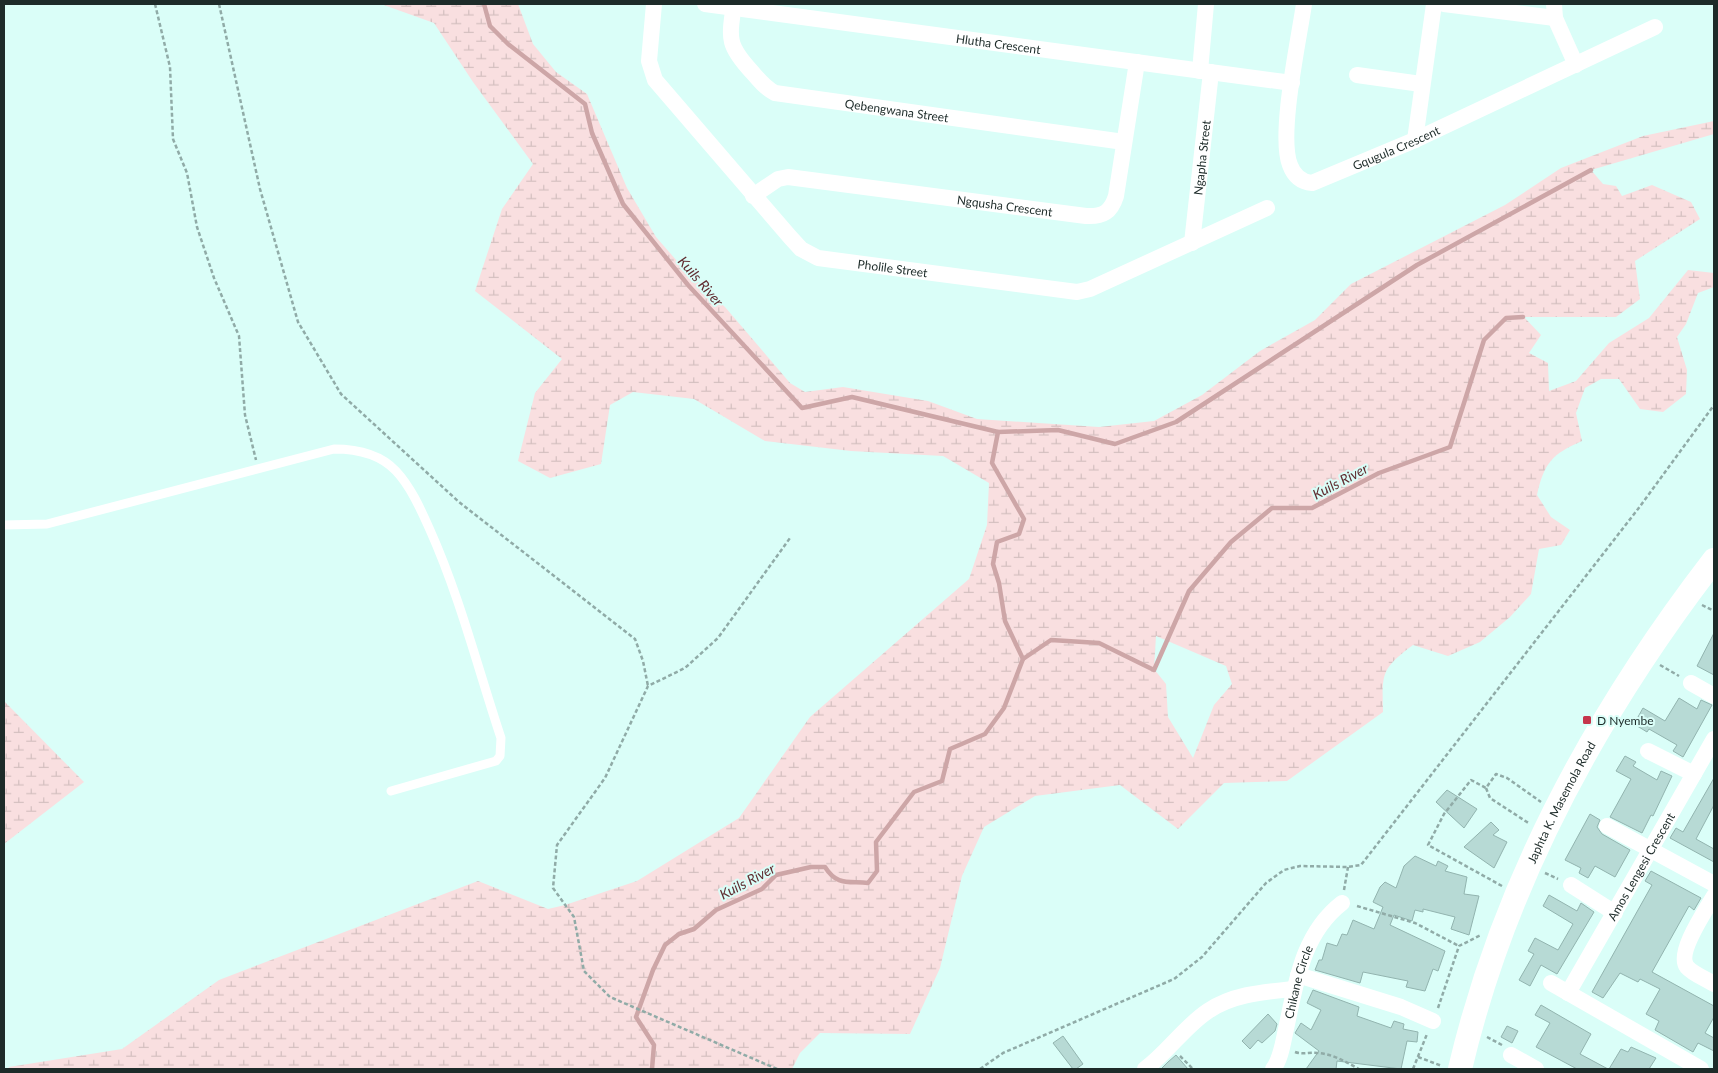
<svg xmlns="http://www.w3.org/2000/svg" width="1718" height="1073" font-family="Lato,sans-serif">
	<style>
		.wetland { fill: url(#wetland-marsh); fill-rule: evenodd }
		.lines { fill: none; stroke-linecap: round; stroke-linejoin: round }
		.stream { stroke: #cda6a7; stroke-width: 4.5 }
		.building { fill: #b7dad5; stroke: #92b4af }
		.path { stroke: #90aba7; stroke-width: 2.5; stroke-dasharray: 4 2.5; stroke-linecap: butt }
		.service { stroke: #fff; stroke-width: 9 }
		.minor { stroke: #fff; stroke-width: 16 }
		.secondary { stroke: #fff; stroke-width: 24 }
		.poi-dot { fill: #c5354c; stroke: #dafef8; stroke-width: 2 }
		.labels { text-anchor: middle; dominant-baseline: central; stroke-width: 4; stroke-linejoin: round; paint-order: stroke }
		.street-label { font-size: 12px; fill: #1d2b29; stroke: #dafef8 }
		.poi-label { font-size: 12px; fill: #1d2b29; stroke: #dafef8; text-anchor: start }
		.water-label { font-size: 14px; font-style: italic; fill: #602c30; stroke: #dafef8 }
	</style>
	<defs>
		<pattern id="wetland-marsh" width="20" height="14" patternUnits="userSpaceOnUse" patternTransform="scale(1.25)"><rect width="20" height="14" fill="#f9dfe0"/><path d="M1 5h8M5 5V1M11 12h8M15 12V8" fill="none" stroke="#d5c0c0"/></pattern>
	</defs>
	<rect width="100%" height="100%" fill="#dafef8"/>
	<g class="wetland">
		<path d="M381,4H518L533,44L556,72L587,94L627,188L656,237L684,269L725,307L790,383L805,392L843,387L928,401L977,419L1099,427L1154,421L1202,395L1260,351L1315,320L1351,284L1505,205L1561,168L1643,136L1714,121V134L1591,170L1603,184L1616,186L1622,196L1652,185L1691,202L1700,219L1635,261L1640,299L1616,317H1524L1541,335L1529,353L1548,363L1549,391L1576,381L1609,343L1649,318L1688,270L1714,273V287L1698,293L1686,324L1677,337L1687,370L1686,394L1663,412L1640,409L1619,379H1601L1585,388L1576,413L1582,441C1552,454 1544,463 1537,495L1551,517L1570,530L1561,545L1539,549L1531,594L1510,617L1480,642L1448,656L1413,645C1381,669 1382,673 1383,712L1287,781L1224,783L1178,829L1120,785L1035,796L984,827L962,876L940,968L910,1034L820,1033L800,1053L792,1069H8L9,1067L122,1049L219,980L478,881L548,909L565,905L637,881L739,818L810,717L969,579L987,525L989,483L943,456L851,451L765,441L694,399L633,392L610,405L601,464L550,478L518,461L535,393L562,359L475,291L502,209L533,164L473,82L434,23ZM1156,636L1226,666L1232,684L1214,705L1193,758L1168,717L1166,684L1154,669Z"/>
		<path d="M4,701L84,782L4,844Z"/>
	</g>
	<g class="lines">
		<g class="stream">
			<path d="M484,4L490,26L508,44L585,104L592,133L623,204L688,285L802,408L852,397L998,432L1058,430L1115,444L1176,422L1417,265L1591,170"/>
			<path d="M998,432L992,463L1024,519L1019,534L997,542L993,564L999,583L1005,621L1023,659"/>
			<path d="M652,1069L654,1045L636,1017L653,970L665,945L679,934L694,929L716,910L762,889L776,875L811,867H825C837,886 848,881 868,883L877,871L876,842L914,792L942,781L950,749L985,734L1004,708L1023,659L1051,640L1099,643L1154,670L1189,591L1231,542L1272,508H1312L1379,473L1450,447L1484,340L1506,318L1523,317"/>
		</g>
	</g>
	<g class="building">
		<path d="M1714,633V675L1697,666Z"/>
		<path d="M1679,698L1697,709L1701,700L1712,705L1683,757L1673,751L1677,745L1649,729L1647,732L1634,724L1643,708L1665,721Z"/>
		<path d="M1625,756L1636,762L1633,766L1657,780L1661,771L1672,776L1653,816L1651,815L1642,833L1610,817L1631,779L1616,771Z"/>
		<path d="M1714,778V805L1696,839L1714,849V862L1670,838L1676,828L1683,832Z"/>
		<path d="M1447,790L1477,809L1464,828L1436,802Z"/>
		<path d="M1590,814L1600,820L1597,827L1602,834L1630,850L1615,877L1595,866L1588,878L1579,873L1581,868L1565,860Z"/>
		<path d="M1491,822L1499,830L1493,835L1507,842L1494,868L1464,847Z"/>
		<path d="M1415,856L1436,866L1438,861L1448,866L1445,871L1467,877L1464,894L1479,896L1469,935L1451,929L1455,917L1423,909V912L1415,910L1412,921L1394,915L1390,925L1445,951L1438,971L1433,969L1425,991L1406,987L1408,981L1363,972L1360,983L1315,970L1319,960H1322L1327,943L1337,946L1342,934L1347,935L1353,920L1374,929L1383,907L1373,902L1380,887L1385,882L1396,888L1404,866Z"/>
		<path d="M1651,871L1701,898L1694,910L1689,906L1652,972L1714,1006V1017L1705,1033L1714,1038V1051L1698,1043L1693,1052L1655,1030L1659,1021L1646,1014L1660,989L1640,979L1638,982L1620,973L1603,998L1592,992L1652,885L1645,881Z"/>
		<path d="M1549,895L1577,911L1581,903L1594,912L1557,974L1541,965L1530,986L1519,980L1534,954L1528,951L1535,938L1558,950L1573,924L1543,906Z"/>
		<path d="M1313,990L1359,1007L1357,1016L1391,1028L1394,1021L1404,1024L1403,1029L1418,1032L1417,1042L1407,1041L1401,1069L1337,1061L1336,1069H1306L1319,1051L1295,1033L1301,1023L1311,1030L1321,1010L1307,1003Z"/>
		<path d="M1541,1005L1591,1034L1580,1054L1608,1069H1577L1536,1047L1550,1023L1535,1015Z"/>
		<path d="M1268,1014L1277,1024L1275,1031L1262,1043L1258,1040L1250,1049L1242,1041Z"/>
		<path d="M1507,1026L1518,1031L1512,1043L1501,1037Z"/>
		<path d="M1063,1036L1083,1064L1076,1069H1073L1053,1043Z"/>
		<path d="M1631,1047L1656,1058L1649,1069H1609L1621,1049L1628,1052Z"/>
		<path d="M1176,1055L1188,1069H1161L1168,1062Z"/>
	</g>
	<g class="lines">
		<g class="path">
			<path d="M155,4L170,67L173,139L187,173L197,227L214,278L239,336L245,415L256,460"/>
			<path d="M219,4L260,189L298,322L341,394L459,502L635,639L643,661L648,686"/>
			<path d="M1702,605L1714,611"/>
			<path d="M1660,665L1679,676"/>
			<path d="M1486,788L1490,798L1530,824"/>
			<path d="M1545,873L1558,879"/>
			<path d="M1502,886L1428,845L1444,814L1471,780L1486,788L1496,774L1507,778L1541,802"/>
			<path d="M1344,890L1348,867"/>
			<path d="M1357,906L1415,923L1459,946"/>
			<path d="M1438,1008L1459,946L1481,935"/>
			<path d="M1487,1037L1502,1045"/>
			<path d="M1295,1052C1303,1055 1309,1052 1318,1053C1333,1054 1346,1062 1359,1069"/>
			<path d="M1180,1056L1193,1069"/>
			<path d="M1418,1057L1442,1066"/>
			<path d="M777,1069L610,997L584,971L574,917L553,888L557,845L605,778L648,686L685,668L718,638L790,538"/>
			<path d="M980,1069L1003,1053L1174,979L1202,957L1266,883L1284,870L1300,866L1348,867L1361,865L1638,509L1714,405"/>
			<path d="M1413,1069L1427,1034"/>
		</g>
		<path class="service" d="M4,525L47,524L334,449C356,449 380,454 396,471C411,487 421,510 430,530C460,597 478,669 501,738L500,756L496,761L391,791"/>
		<g class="minor">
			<path id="s1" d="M654,4L649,61L655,80L790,237L801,249L818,258L1077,292L1090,289L1267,208"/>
			<path id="s2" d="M705,4L1292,83"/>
			<path id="s3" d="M734,4C729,39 727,45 752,72C759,80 765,88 775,93L1124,142"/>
			<path id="s4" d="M1304,4C1299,39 1278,135 1290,165C1294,176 1301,182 1312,183L1415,140L1655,27"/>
			<path d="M1444,4L1555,18"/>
			<path d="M1554,4L1555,18L1576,65"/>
			<path d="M1200,71L1206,4"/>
			<path d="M1357,75L1421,84"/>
			<path d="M1415,140L1434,4"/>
			<path id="s5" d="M753,196L778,179L788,177L1086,216C1103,217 1111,212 1116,196L1137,62"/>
			<path id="s6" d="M1192,243L1211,72"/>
			<path d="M1691,683L1714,696"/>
			<path d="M1648,751L1694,774"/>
			<path d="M1607,826L1714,884"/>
			<path d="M1571,885L1615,913"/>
			<path d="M1714,896C1706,910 1676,953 1687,967C1693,974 1706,979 1714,984"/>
			<path d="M1298,975L1401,1007L1433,1021"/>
			<path d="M1551,983L1701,1069"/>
			<path id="s7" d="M1568,993L1714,739"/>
			<path d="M1511,1055L1536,1069"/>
			<path d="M1145,1069C1168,1052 1184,1027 1208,1011C1233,994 1264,992 1293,989"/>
			<path id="s8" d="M1273,1069C1281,1059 1283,1042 1286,1029C1296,983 1302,934 1342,903"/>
		</g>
		<path class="secondary" id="s9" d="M1460,1069C1504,882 1597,712 1714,560"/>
	</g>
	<rect class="poi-dot" x="1582" y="715" width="10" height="10" rx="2.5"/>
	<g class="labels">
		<g class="street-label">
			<text stroke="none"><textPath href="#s2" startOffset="296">Hlutha Crescent</textPath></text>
			<text stroke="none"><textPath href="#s3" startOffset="229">Qebengwana Street</textPath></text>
			<text stroke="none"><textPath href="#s4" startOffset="284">Gqugula Crescent</textPath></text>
			<text stroke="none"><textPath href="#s6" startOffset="86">Ngapha Street</textPath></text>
			<text stroke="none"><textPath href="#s5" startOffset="259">Ngqusha Crescent</textPath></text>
			<text stroke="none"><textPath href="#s1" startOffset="395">Pholile Street</textPath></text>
			<text stroke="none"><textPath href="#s9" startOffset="286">Japhta K. Masemola Road</textPath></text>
			<text stroke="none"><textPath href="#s7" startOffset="146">Amos Lengesi Crescent</textPath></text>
			<text stroke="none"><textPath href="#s8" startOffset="91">Chikane Circle</textPath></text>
		</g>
		<g class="poi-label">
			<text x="1597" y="720">D Nyembe</text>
		</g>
		<g class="water-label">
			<text transform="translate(701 281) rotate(49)">Kuils River</text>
			<text transform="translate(1340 481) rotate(-28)">Kuils River</text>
			<text transform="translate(747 881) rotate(-28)">Kuils River</text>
		</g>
	</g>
	<rect width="1718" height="1073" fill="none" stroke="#1d2b29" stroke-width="10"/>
</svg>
